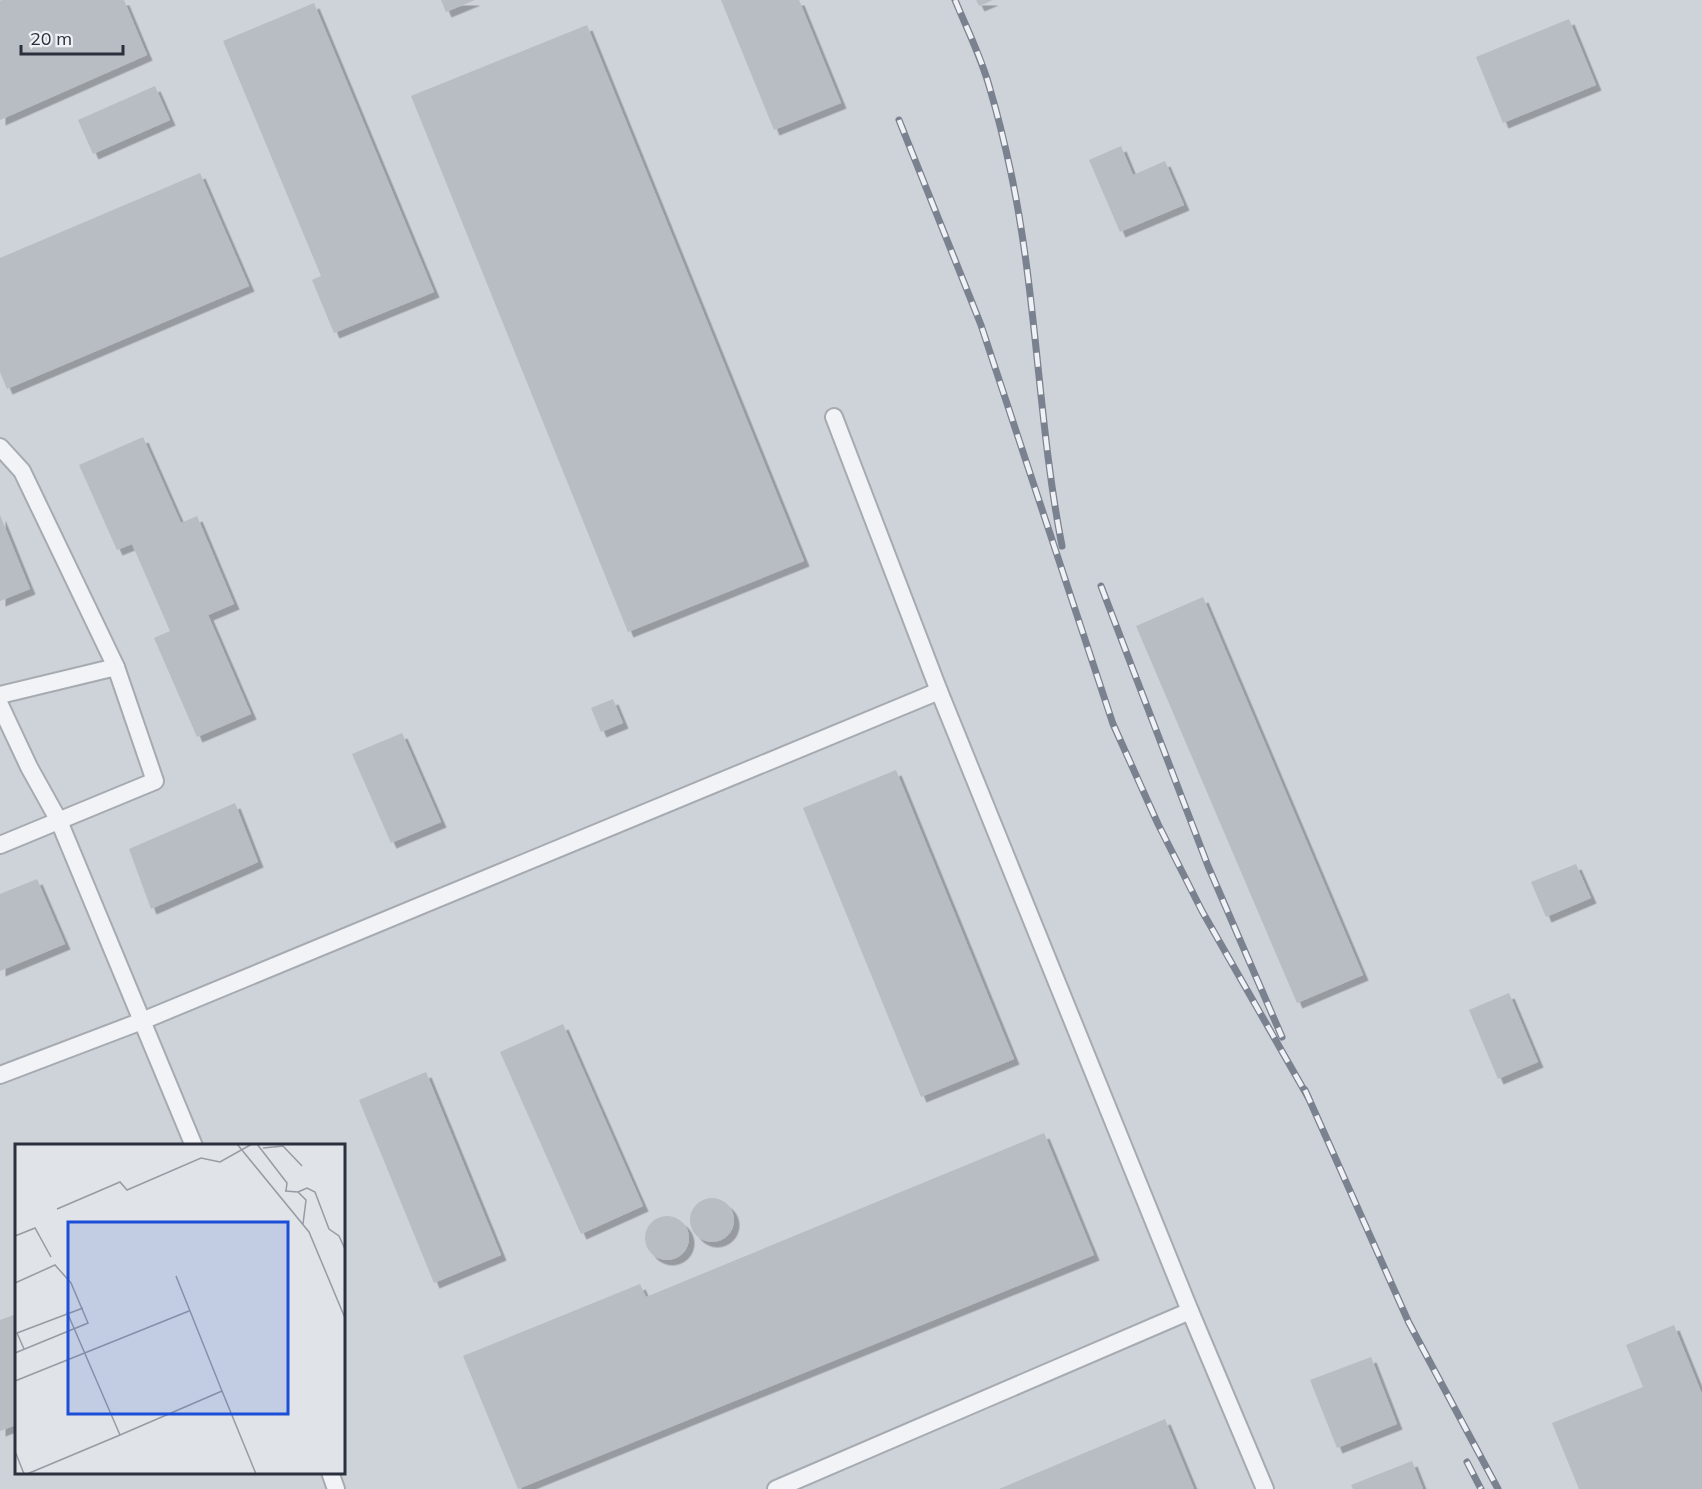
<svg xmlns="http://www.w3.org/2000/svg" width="1702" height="1489" font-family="Mulish,sans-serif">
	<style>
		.built { fill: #ced2d9; fill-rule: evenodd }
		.building { fill: #b8bcc3; filter: url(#shadow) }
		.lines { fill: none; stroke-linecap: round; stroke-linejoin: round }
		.service-casing { stroke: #a6aab1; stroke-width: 20 }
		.service { stroke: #f2f3f6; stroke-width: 16 }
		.rail-casing { stroke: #7b828f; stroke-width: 7 }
		.rail { stroke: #eff1f5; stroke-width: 4.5; stroke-dasharray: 14; stroke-linecap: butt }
		.inset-road { fill: none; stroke: #979ba3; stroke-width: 1.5 }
		.view { fill: #1d4ed8; fill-opacity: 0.15; stroke: #1d4ed8; stroke-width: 3 }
		.inset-edge { fill: none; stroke: #2a303d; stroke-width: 3 }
	</style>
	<defs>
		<filter id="shadow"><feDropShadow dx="5.5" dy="5.5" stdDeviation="0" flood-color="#0004"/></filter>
	</defs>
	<rect width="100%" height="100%" fill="#e0e3e7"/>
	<path class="built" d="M0,0H1702V1489H0ZM16,1146H344V1472H16Z"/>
	<g class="building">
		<path d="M2,0H124L147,55L0,120V1Z"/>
		<path d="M441,0H475L446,12Z"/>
		<path d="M721,0H799L841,103L774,130Z"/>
		<path d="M976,0H993L979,6Z"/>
		<path d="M314,3L434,292L334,333L312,280L321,276L223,41Z"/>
		<path d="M1569,19L1596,85L1503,123L1476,57Z"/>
		<path d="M587,25L804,561L628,632L411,96Z"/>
		<path d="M155,86L170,120L93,154L78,120Z"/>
		<path d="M1121,146L1133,175L1165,161L1184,205L1120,232L1089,160Z"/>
		<path d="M200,173L249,286L7,389L0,372V258Z"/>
		<path d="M143,437L181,523L197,516L234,604L208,615L251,714L197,737L154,638L170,631L132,544L117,550L79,465Z"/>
		<path d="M0,515L30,589L0,601Z"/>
		<path d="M1203,597L1363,975L1297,1003L1136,626Z"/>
		<path d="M613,699L623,723L601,732L591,708Z"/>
		<path d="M402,733L441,822L391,843L352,754Z"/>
		<path d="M896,770L1014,1059L921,1097L803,808Z"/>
		<path d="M235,803L258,862L151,909L129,849Z"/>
		<path d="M1576,864L1591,898L1546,917L1531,882Z"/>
		<path d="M37,879L65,944L0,971V894Z"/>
		<path d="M1509,993L1538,1062L1498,1079L1469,1010Z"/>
		<path d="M563,1024L643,1206L581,1234L500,1052Z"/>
		<path d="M426,1072L501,1255L434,1283L359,1100Z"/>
		<path d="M1044,1133L1094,1255L518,1489L463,1356L640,1284L646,1297Z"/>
		<circle cx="712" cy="1220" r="22"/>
		<circle cx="667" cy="1238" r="22"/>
		<path d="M16,1314V1425L0,1431V1320Z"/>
		<path d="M1674,1325L1702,1394V1489H1579L1552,1423L1643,1387L1626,1345Z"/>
		<path d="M1371,1357L1397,1424L1337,1448L1310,1380Z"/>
		<path d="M1165,1419L1194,1489H999Z"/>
		<path d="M1412,1461L1423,1489H1353L1351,1485Z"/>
	</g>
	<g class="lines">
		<g class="service-casing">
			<g id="service">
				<path d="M0,447L22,471L116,667L155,781L0,845"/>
				<path d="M0,695L116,667"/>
				<path d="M0,705L29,767L59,821L194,1146"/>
				<path d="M0,1075L142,1021L939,691"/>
				<path d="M1190,1311L1265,1489"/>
				<path d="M330,1472L336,1489"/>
				<path d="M776,1489L1190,1311L939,691L834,417"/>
			</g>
		</g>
		<use href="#service" class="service"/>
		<g class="rail-casing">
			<g id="rail">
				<path d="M955,0C967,29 982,59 990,89C998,116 1005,145 1011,173C1037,296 1038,423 1062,546"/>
				<path d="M899,120L981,325L1113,724L1158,824L1202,911L1308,1097"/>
				<path d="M1101,586L1208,866L1282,1037"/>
				<path d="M1305,1090L1409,1323L1498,1489"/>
				<path d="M1467,1462L1481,1489"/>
			</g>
		</g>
		<use href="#rail" class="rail"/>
	</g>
	<g transform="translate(15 1144)">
		<rect width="330" height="330" fill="#e0e3e7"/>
		<path class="inset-road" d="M222,0L294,88L330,174M242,0L272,39L271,47M248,4L268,2L287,22M270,47L283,48L291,56L288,80M283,48L292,44L300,48L314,85L324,92L330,105M42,65L105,38L112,46L186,14L205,18L237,0M0,92L20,84L36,113M0,139L40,121L56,139L73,179L0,209M9,205L2,189L68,164M0,237L174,167M207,247L241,330M105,291L207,247L161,132M0,307L9,330M12,330L105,291L52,168"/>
		<path class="view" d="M53,78H273V270H53Z"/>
		<rect width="330" height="330" class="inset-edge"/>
	</g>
	<path d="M21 45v9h102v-9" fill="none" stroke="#2a303d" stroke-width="3"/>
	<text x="30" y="45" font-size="18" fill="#2a303d" stroke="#eff1f5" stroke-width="4.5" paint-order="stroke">20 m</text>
</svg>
